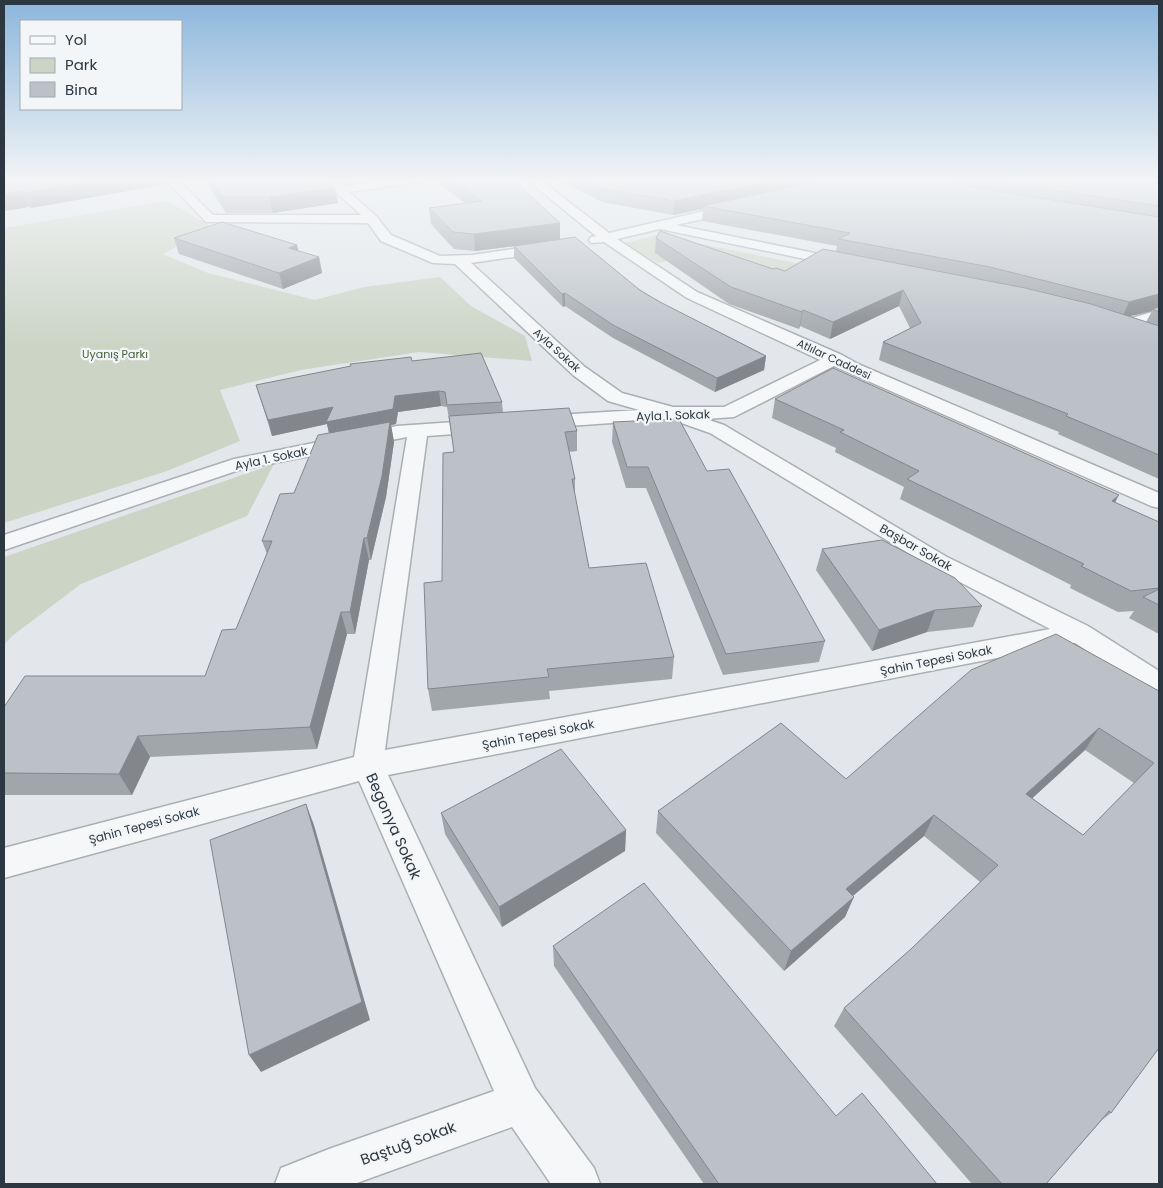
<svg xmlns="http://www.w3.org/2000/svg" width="1163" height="1188" font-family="Poppins,sans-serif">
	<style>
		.green { fill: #cbd4c5 }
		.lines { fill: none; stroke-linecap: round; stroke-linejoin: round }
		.street-casing { stroke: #a8afb5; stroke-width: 3 }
		.street { fill: #f6f7f9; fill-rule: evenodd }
		.wall { fill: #a1a6ab; fill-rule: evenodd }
		.shaded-wall { fill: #83878b }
		.building { fill: #bbc1c7; stroke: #83878b; fill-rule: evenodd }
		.labels { text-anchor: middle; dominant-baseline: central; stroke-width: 4.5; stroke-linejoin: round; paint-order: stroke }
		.far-street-label { font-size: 11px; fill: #2c3742; stroke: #f3f6f8 }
		.far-park-label { font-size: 11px; fill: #455e39; stroke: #f3f6f8 }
		.street-label { font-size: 12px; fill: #2c3742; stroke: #f3f6f8 }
		.near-street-label { font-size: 15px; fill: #2c3742; stroke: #f3f6f8 }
	</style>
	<rect width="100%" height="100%" fill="#e3e7eb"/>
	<g class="green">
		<path d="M167,201L213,227L163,254L208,273L315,300L364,287L440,277L471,306L525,336L532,361L419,352L301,370L220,390L240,441L167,471L4,523V228Z"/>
		<path d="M657,235L801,264L780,280L696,256L658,263L625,243Z"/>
		<path d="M274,464L247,516L81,584L12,636L4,645V557Z"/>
	</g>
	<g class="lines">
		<g class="street-casing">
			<g id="street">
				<path d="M165,179H177L213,215H361L336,192L328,179H339L343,186L393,179H425L420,182L349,192L376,216L391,235L440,256L472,255L547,244L552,245L554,248L552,251L547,252L471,263L585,367L622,393L673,407H724L820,360L687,298L604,242L591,243L589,240L591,237L596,236L526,179H539L609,233L735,204L739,205L741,208L739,211L676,225L849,260L851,263L844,267L660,229L617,239L697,292L842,355L858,364L1159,493V508L1151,506L834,366L734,417L706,419L724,425L947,557L1088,626L1159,671V694L1149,691L1075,643L388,775L535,1088L594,1168L600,1184H551L512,1127L354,1184H275L281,1168L329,1149L494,1091L359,781L4,878V848L354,757L407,437L239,470L4,550V535L234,459L397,426L484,420L491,422L494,426L491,430L484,432L427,436L385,750L1050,629L931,567L710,433L670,419L539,428L532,426L529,422L532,418L539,416L639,410L608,401L573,375L455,264L433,263L381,241L368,223L206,222Z"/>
				<path d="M1159,310V320L1124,330L1118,328L1116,325L1118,322Z"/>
			</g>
		</g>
		<use href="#street" class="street"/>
	</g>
	<g class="wall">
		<path d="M4,179H165L167,184L31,208Z"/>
		<path d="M201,179H328L338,203L273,213H226L206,182H202Z"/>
		<path d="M433,179H512L560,239L660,302L766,356L764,370L715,392L613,338L565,306L563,307L514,258V246L524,245L475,251L454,249L431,224L429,208L465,203Z"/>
		<path d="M553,179H1159V479L1058,434L1059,432L879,360L883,342L910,328L899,306L830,339L800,326L799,329L729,304L655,253L656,238L773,269L785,271L836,251L837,246L702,221L703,209L673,215L602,202L575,188ZM1152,311L1146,322L1129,316Z"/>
		<path d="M174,238L297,245L298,251L319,257L322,273L283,289L179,254Z"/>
		<path d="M412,361L502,402L503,413L577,431V451L569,452L575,479V495L589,568L674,657L672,679L549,691L550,699L432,711L428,689L442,581L454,452L447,407L441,406L398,412L396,424L391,425L394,442L386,497L371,560H369L355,634H347L317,749L150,757L132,795H4V707L205,676L236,629L267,554L262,541L294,493L329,433L327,424L272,436L256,385Z"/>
		<path d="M775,399L1115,503L1159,522V634L1129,618L1134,611L1118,612L1070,588L1071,585L900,499L904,487L835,452L836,448L772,418Z"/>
		<path d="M613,422L707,471L825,641L819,662L723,675L646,488H626L612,442Z"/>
		<path d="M822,549L982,606L973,627L927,632L872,651L816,570Z"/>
		<path d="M1159,691V1048L1111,1113L1102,1120L1046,1184H972L834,1026L844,1008L911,949L980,882L924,836L853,896L845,917L784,971L656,833L658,811L846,779ZM1085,750L1134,783L1083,835L1032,798Z"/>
		<path d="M441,813L626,830L625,851L502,927L445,834Z"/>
		<path d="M553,946L836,1116L937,1184H704L554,966Z"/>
	</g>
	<g class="shaded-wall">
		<path d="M101,179H165L167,184L31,208L25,193Z"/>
		<path d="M201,179H205L206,182H202Z"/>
		<path d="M343,179H372L343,182Z"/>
		<path d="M779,179H839L703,206V209L673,215L674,201Z"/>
		<path d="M335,188L338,203L273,213L269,197Z"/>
		<path d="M23,191L30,207L4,211V194Z"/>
		<path d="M560,223V240L475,251L474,234Z"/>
		<path d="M297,245L300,261L289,248Z"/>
		<path d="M319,257L322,273L283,289L279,273Z"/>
		<path d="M903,290L899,306L830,339L833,322Z"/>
		<path d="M565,293V306L563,307L562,294Z"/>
		<path d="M1159,294V309H1152V311L1122,318L1129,302Z"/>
		<path d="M803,310L800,326L799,329L802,312Z"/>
		<path d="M766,356L764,370L715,392L717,378Z"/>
		<path d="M439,391L441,406L398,412L396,424L391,425L394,442L386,497L371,560L367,538L330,438L327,424L272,436L268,420L333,407L395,396Z"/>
		<path d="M1119,495L1108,516L1112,501Z"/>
		<path d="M364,538L369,560L355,634L350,612Z"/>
		<path d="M935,610L927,632L872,651L879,630Z"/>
		<path d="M341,612L347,634L317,749L310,727Z"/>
		<path d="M1099,728L1085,750L1013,816L1026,794Z"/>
		<path d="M138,736L150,757L132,795L119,774Z"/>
		<path d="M306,804L314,825L370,1020L261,1072L249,1055Z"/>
		<path d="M934,815L924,836L837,909L846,889Z"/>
		<path d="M626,830L625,851L502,927L499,907Z"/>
		<path d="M854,897L845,917L784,971L791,951Z"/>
	</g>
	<g class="building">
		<path d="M4,179H101L25,193L23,191L4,194Z"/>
		<path d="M210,179H326L335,188L269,197H222Z"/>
		<path d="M452,179H512L560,223L474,234L453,232L429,208L482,201Z"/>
		<path d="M584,179H779L674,201L602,189Z"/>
		<path d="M830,179H939L971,187L1159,217V294L1129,302L990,267L839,239L850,233L703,206Z"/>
		<path d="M990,179H1159V206L1002,182Z"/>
		<path d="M222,222L297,245L289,248L319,257L279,273L174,238Z"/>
		<path d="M660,231L773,269L776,268L785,271L823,249L1025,288L1091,304L1159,326V455L1066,416L1068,414L883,342L921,323L903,290L833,322L803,310L802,312L731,287L656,238Z"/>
		<path d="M575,237L641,291L660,302L766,356L717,378L613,325L565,293L562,294L514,246Z"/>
		<path d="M1159,307V312L1152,309Z"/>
		<path d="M481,353L502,402L447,405L445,392L439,391L395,396L393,409L326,422L333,407L268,420L256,385L351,366L350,364L411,357L412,361Z"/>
		<path d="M833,368L1119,495L1112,501L1159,522V588L1131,591L1081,566L1084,564L907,479L919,471L840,432L844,430L775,399Z"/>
		<path d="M569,408L577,431L565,432L575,479H572L589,568L646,563L674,657L547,669L549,677L428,689L424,583L442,581L443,453L454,452L449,416Z"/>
		<path d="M679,419L707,471L729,469L825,641L726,654L648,467H627L613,422Z"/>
		<path d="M390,422L382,476L367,538H364L350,612H341L310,727L138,736L119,774L4,773V707L25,676H205L222,630L236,629L272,541H262L280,494L294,493L318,435Z"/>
		<path d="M882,540L955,578L982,606L935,610L879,630L822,549Z"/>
		<path d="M1159,589V605L1143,597Z"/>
		<path d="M1056,634L1159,691V1048L1111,1113L1109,1111L1046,1184H1002L844,1008L911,949L998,865L934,815L846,889L854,897L791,951L658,811L781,723L846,779L971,670ZM1099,728L1154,763L1083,835L1026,794Z"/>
		<path d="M561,749L626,830L499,907L441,813Z"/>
		<path d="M306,804L362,1002L249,1055L210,840Z"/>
		<path d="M644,883L836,1116L862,1093L937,1184H719L553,946Z"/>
	</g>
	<linearGradient id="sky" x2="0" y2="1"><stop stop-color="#8bb6dc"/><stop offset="0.52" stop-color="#f2f4f6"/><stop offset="1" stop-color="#f2f4f6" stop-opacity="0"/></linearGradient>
	<rect width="1163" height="346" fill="url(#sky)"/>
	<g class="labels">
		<g class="far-street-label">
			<text transform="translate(557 350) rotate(42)">Ayla Sokak</text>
			<text transform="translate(834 359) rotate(25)">Atlılar Caddesi</text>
		</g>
		<g class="far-park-label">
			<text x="115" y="354">Uyanış Parkı</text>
		</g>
		<g class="street-label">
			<text transform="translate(673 415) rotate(-2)">Ayla 1. Sokak</text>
			<text transform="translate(271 458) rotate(-12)">Ayla 1. Sokak</text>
			<text transform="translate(916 547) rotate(30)">Başbar Sokak</text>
			<text transform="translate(936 660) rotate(-11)">Şahin Tepesi Sokak</text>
			<text transform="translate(538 734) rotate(-11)">Şahin Tepesi Sokak</text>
			<text transform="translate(144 825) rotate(-15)">Şahin Tepesi Sokak</text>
		</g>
		<g class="near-street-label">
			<text transform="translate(394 826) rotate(66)">Begonya Sokak</text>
			<text transform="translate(408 1143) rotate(-20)">Baştuğ Sokak</text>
		</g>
	</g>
	<rect width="1163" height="1188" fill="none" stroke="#2c3742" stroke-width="10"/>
	<rect x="20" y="20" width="162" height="90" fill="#f3f6f8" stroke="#a3aaaf"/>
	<rect x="30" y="36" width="25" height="8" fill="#f6f7f9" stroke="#a3aaaf"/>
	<text x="65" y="45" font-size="15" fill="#2c3742">Yol</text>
	<rect x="30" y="58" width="25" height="15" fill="#cbd4c5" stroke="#a3aaaf"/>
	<text x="65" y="70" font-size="15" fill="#2c3742">Park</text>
	<rect x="30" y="82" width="25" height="15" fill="#bbc1c7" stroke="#a3aaaf"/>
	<text x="65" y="95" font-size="15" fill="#2c3742">Bina</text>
</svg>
